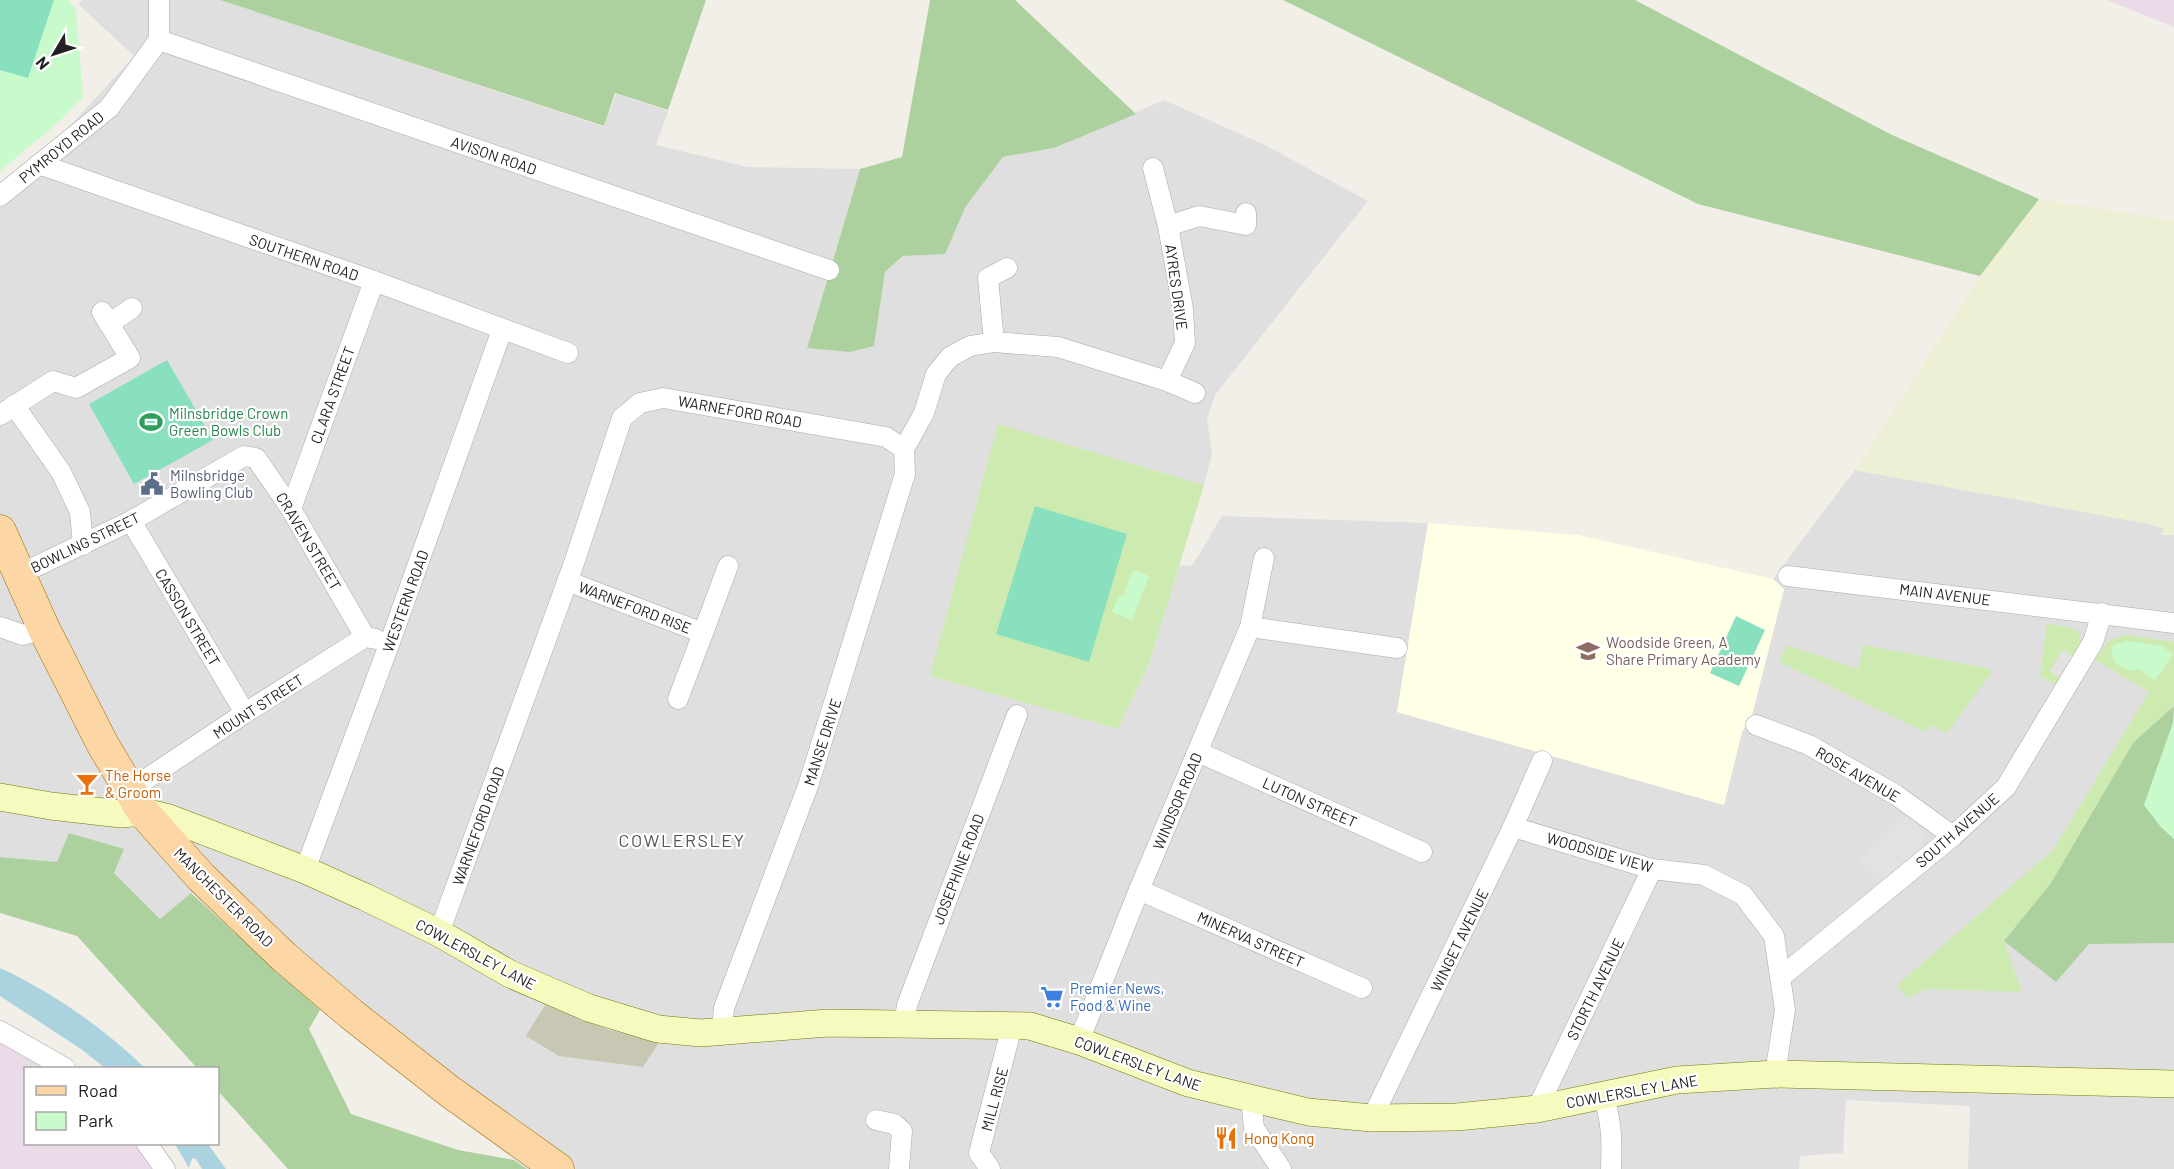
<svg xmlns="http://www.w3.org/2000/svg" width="2174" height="1169" font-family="Barlow,sans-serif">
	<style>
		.residential { fill: #e0dfdf }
		.industrial { fill: #ebdbe8 }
		.education { fill: #ffffe5 }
		.construction { fill: #c7c7b4 }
		.farmland { fill: #eef0d5 }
		.grass { fill: #cdebb0 }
		.forest { fill: #add19e }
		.park { fill: #c8facc }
		.pitch { fill: #88e0be }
		.parking { fill: #e2e2e2 }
		.water { fill: #aad3df }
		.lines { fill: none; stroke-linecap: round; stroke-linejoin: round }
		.street-casing { stroke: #a9a9a9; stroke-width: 21 }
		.secondary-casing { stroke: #707d05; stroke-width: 28 }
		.primary-casing { stroke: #a06b00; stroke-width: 33 }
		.street { stroke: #fff; stroke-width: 20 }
		.secondary { stroke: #f7fabf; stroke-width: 27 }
		.primary { stroke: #fcd6a4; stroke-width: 32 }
		.labels { text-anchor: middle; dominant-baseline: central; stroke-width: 4.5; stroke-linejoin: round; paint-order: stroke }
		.street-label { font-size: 15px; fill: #222; stroke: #fff }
		.leisure-label { font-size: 15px; fill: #27864d; stroke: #fff; text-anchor: start }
		.service-label { font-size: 15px; fill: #4e5e75; stroke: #fff; text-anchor: start }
		.education-label { font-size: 15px; fill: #785e54; stroke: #fff; text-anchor: start }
		.food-label { font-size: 15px; fill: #c56008; stroke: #fff; text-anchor: start }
		.shop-label { font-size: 15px; fill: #366cbe; stroke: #fff; text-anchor: start }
		.quarter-label { font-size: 18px; letter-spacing: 1.5px; fill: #555; stroke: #fff }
	</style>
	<rect width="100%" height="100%" fill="#f2efe9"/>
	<path class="residential" d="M82,0H220L604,127L616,94L668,111L656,145L748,167L860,169L807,347L874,346L885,272L903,256L945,253L966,206L1003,157L1054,148L1164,100L1267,146L1368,201L1215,395L1207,419L1212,453L1204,485L998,425L931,676L1118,729L1149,664L1179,565L1192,566L1222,516L1428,523L1397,712L1724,805L1742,732L1752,715L1784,590L1773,579L1855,470L2144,523L2164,528L2163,535H2174V1169H1968L1970,1106L1846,1100L1843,1153L1800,1156L1799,1169H527L320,1010L192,893L160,919L114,873L124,849L57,862L0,857V183L69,127L134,56L78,4Z"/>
	<g class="industrial">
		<path d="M2107,0H2174V27Z"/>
		<path d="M0,1037L49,1068H26V1144H152L176,1169H0Z"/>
	</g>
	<path class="education" d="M1428,523L1578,535L1773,579L1784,589L1752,715L1742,732L1724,805L1397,712Z"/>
	<path class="construction" d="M545,1005L609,1030L660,1041L643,1067L559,1056L526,1036Z"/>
	<path class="farmland" d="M2039,199L2174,221V535H2162L2164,528L2144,523L1855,470L1980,276Z"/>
	<g class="grass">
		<path d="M998,424L1204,485L1149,664L1118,729L930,676Z"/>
		<path d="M2047,623L2077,630L2082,642L2076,658L2051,671L2063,680L2059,687L2040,676Z"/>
		<path d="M2126,635L2174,642V706L2133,743L2051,883L2004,941L2022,992L1926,989L1908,998L1896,986L2053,850L2149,692L2095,660L2109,640Z"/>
		<path d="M1786,645L1858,669L1863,645L1987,668L1992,672L1946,734L1931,725L1925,732L1779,662Z"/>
	</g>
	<g class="forest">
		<path d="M220,0H706L668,110L615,93L604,126Z"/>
		<path d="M930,0H1015L1136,114L1054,148L1003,157L966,206L945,254L903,256L885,272L874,346L850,352L807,348L860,169L902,157Z"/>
		<path d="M1283,0H1635L1892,135L2039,199L1980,276L1698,204Z"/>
		<path d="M2174,706L2173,723L2144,805L2161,827L2174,839V943L2089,944L2056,982L2004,941L2051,883L2133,743Z"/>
		<path d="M69,833L124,849L114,873L160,919L191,893L320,1010L309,1029L351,1114L458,1150L514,1160L527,1169H288L218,1091V1068H197L77,936L0,913V857L57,862Z"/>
	</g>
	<g class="park">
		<path d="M0,0H69L76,10L83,97L61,120L0,171Z"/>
		<path d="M1133,570L1149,576L1132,620L1112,612L1119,595L1123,596Z"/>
		<path d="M2127,641L2163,646L2173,655L2155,680L2138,669L2129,671L2115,663L2111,650L2114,645Z"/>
		<path d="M2174,715V839L2161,827L2144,805L2173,723Z"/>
	</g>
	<g class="pitch">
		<path d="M0,0H54L28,78L0,70Z"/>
		<path d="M167,360L213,440L134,484L89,404Z"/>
		<path d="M1035,506L1127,534L1089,662L996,634Z"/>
		<path d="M1736,616L1765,630L1739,686L1710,673Z"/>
	</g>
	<g class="parking">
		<path d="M2062,650L2076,658L2063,680L2050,671Z"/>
		<path d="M1908,815L1922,827L1925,848L1882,886L1859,862Z"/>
	</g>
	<g class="water">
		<path d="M0,968C54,993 102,1027 145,1068H105L81,1049L0,996Z"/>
		<path d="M175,1144H208L226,1169H202L196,1159L192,1158L189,1168Z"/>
	</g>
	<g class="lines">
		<g class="street-casing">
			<g id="street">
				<path d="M159,40L829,270"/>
				<path d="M39,164L374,281L568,353"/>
				<path d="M1153,168L1168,226L1183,309L1185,343L1167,381"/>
				<path d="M0,196L109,108L159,40V0"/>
				<path d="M1168,226L1199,216L1246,225V213"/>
				<path d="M109,324L132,308"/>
				<path d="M994,342L988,278L1007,268"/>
				<path d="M14,405L61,472L80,512L83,545"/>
				<path d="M0,415L53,381L76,388L130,358L102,312"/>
				<path d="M291,509L374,281"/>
				<path d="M131,521L245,713"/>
				<path d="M20,574L131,521L244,456L256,458L291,509L365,637"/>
				<path d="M1788,576L2174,623"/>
				<path d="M567,581L703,633L678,699"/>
				<path d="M0,627L23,635L44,629"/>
				<path d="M1250,627L1397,648"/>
				<path d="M703,633L728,566"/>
				<path d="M1756,725L1809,745L1896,795L1953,836"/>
				<path d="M1198,752L1422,852"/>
				<path d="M130,790L245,713L365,637L376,639"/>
				<path d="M1513,827L1652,869L1704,875L1743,895L1774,936L1785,1010L1775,1074"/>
				<path d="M305,870L390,642L502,330"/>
				<path d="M1139,890L1362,988"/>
				<path d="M439,933L574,563L622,418L640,403L663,398L886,437L904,449L924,413L936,374L950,357L970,346L994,342L1058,347L1167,381L1195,393"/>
				<path d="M1781,977L1953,836L2006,787L2093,642L2102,613"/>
				<path d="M904,1024L907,1005L1017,715"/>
				<path d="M722,1030L724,1008L808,786L905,474L904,449"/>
				<path d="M0,1031L65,1068"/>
				<path d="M1079,1041L1139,890L1250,627L1264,558"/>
				<path d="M1603,1095C1612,1120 1612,1143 1611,1169"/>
				<path d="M1251,1098L1254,1128L1281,1169"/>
				<path d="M1537,1109L1652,869"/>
				<path d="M1372,1118L1513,827L1542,761"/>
				<path d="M876,1120L894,1124L902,1131L899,1169"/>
				<path d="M147,1144L165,1169"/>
				<path d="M990,1169L979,1153L1012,1026"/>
			</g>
		</g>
		<g class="secondary-casing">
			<path id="secondary" d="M0,797L51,806L121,814L143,812L169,818L305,870L365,897L439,933L510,974L589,1008L658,1029L701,1033L828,1023L1030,1026L1079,1041L1188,1083L1308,1112L1372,1118L1457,1117L1537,1109L1677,1080L1775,1074L2174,1084"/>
		</g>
		<g class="primary-casing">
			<path id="primary" d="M0,531L44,629L103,745L143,812L201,877L284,957L351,1014L449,1091L558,1169"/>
		</g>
		<use href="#street" class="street"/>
		<use href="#secondary" class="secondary"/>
		<use href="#primary" class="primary"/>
	</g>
	<defs>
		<g id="stadium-bare" transform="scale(1.8)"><path d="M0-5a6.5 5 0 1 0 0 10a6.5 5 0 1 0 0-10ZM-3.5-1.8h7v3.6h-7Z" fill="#2e9e5b" stroke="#fff" stroke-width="2.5" paint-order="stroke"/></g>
		<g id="civic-bare" transform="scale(1.8)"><path d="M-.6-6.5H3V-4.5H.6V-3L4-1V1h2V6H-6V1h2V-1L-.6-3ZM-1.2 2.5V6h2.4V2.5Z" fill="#5c6f8a" stroke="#fff" stroke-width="2.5" paint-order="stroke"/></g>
		<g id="school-bare" transform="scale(1.8)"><path d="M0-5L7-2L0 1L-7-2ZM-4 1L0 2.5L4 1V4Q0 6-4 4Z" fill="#8d6e63" stroke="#fff" stroke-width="2.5" paint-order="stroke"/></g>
		<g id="bar-bare" transform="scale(1.8)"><path d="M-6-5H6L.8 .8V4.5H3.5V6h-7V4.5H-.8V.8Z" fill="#e8710a" stroke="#fff" stroke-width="2.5" paint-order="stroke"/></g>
		<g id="supermarket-bare" transform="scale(1.8)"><path d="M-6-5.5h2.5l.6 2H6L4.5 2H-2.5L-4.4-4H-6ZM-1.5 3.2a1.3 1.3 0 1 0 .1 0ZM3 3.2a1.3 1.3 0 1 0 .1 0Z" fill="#3f7fe0" stroke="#fff" stroke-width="2.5" paint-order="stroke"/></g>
		<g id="restaurant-bare" transform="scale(1.8)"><path d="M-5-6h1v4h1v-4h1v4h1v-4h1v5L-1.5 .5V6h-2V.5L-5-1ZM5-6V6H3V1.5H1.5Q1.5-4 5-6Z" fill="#e8710a" stroke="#fff" stroke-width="2.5" paint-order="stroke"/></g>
	</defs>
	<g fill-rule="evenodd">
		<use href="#stadium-bare" x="151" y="422"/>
		<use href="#civic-bare" x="152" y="484"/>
		<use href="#school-bare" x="1588" y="651"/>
		<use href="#bar-bare" x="87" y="784"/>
		<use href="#supermarket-bare" x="1052" y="997"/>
		<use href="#restaurant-bare" x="1226" y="1138"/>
	</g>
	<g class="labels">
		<g class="street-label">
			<text transform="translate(61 147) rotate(-39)">PYMROYD ROAD</text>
			<text transform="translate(494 155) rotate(19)">AVISON ROAD</text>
			<text transform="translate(304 257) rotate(19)">SOUTHERN ROAD</text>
			<text transform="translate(1177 287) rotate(82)">AYRES DRIVE</text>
			<text transform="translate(332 395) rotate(-70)">CLARA STREET</text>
			<text transform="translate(740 411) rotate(10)">WARNEFORD ROAD</text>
			<text transform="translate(309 541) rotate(59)">CRAVEN STREET</text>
			<text transform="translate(85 542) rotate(-26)">BOWLING STREET</text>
			<text transform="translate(1945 594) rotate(7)">MAIN AVENUE</text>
			<text transform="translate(405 601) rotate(-70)">WESTERN ROAD</text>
			<text transform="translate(635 607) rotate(21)">WARNEFORD RISE</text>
			<text transform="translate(188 617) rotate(59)">CASSON STREET</text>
			<text transform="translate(258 706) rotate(-33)">MOUNT STREET</text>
			<text transform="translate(822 742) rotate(-72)">MANSE DRIVE</text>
			<text transform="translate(1858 774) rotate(30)">ROSE AVENUE</text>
			<text transform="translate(1177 801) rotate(-67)">WINDSOR ROAD</text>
			<text transform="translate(1310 802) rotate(24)">LUTON STREET</text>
			<text transform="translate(478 826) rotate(-70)">WARNEFORD ROAD</text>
			<text transform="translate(1957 830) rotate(-41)">SOUTH AVENUE</text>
			<text transform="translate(1600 852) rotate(16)">WOODSIDE VIEW</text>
			<text transform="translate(958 869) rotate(-69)">JOSEPHINE ROAD</text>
			<text transform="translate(224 897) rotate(45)">MANCHESTER ROAD</text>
			<text transform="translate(1251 939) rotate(24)">MINERVA STREET</text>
			<text transform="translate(1459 940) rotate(-64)">WINGET AVENUE</text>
			<text transform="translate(476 954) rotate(28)">COWLERSLEY LANE</text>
			<text transform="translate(1595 989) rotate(-64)">STORTH AVENUE</text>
			<text transform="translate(1138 1063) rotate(20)">COWLERSLEY LANE</text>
			<text transform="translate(1632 1091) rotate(-10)">COWLERSLEY LANE</text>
			<text transform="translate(994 1099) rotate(-75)">MILL RISE</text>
		</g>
		<g class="leisure-label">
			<text x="169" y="413">Milnsbridge Crown<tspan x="169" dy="17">Green Bowls Club</tspan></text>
		</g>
		<g class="service-label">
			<text x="170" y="475">Milnsbridge<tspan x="170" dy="17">Bowling Club</tspan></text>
		</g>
		<g class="education-label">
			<text x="1606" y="642">Woodside Green, A<tspan x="1606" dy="17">Share Primary Academy</tspan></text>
		</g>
		<g class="food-label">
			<text x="105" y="775">The Horse<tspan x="105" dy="17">&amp; Groom</tspan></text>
			<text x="1244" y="1138">Hong Kong</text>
		</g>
		<g class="shop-label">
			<text x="1070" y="988">Premier News,<tspan x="1070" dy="17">Food &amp; Wine</tspan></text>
		</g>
		<g class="quarter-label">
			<text x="682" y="840">COWLERSLEY</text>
		</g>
	</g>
	<rect x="24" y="1067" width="195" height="78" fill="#ffffff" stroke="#a7a7a7" stroke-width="1.5"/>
	<rect x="36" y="1086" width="30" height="9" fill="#fcd6a4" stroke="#a7a7a7" stroke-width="1.5"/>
	<text x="78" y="1097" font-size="18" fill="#222222">Road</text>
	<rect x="36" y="1112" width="30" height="18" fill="#c8facc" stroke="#a7a7a7" stroke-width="1.5"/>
	<text x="78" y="1127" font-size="18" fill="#222222">Park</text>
	<g transform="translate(54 54) rotate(231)" stroke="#ffffff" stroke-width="4.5" paint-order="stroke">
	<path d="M0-4.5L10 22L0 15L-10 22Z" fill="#222222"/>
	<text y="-9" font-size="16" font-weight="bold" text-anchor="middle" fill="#222222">N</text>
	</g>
</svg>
